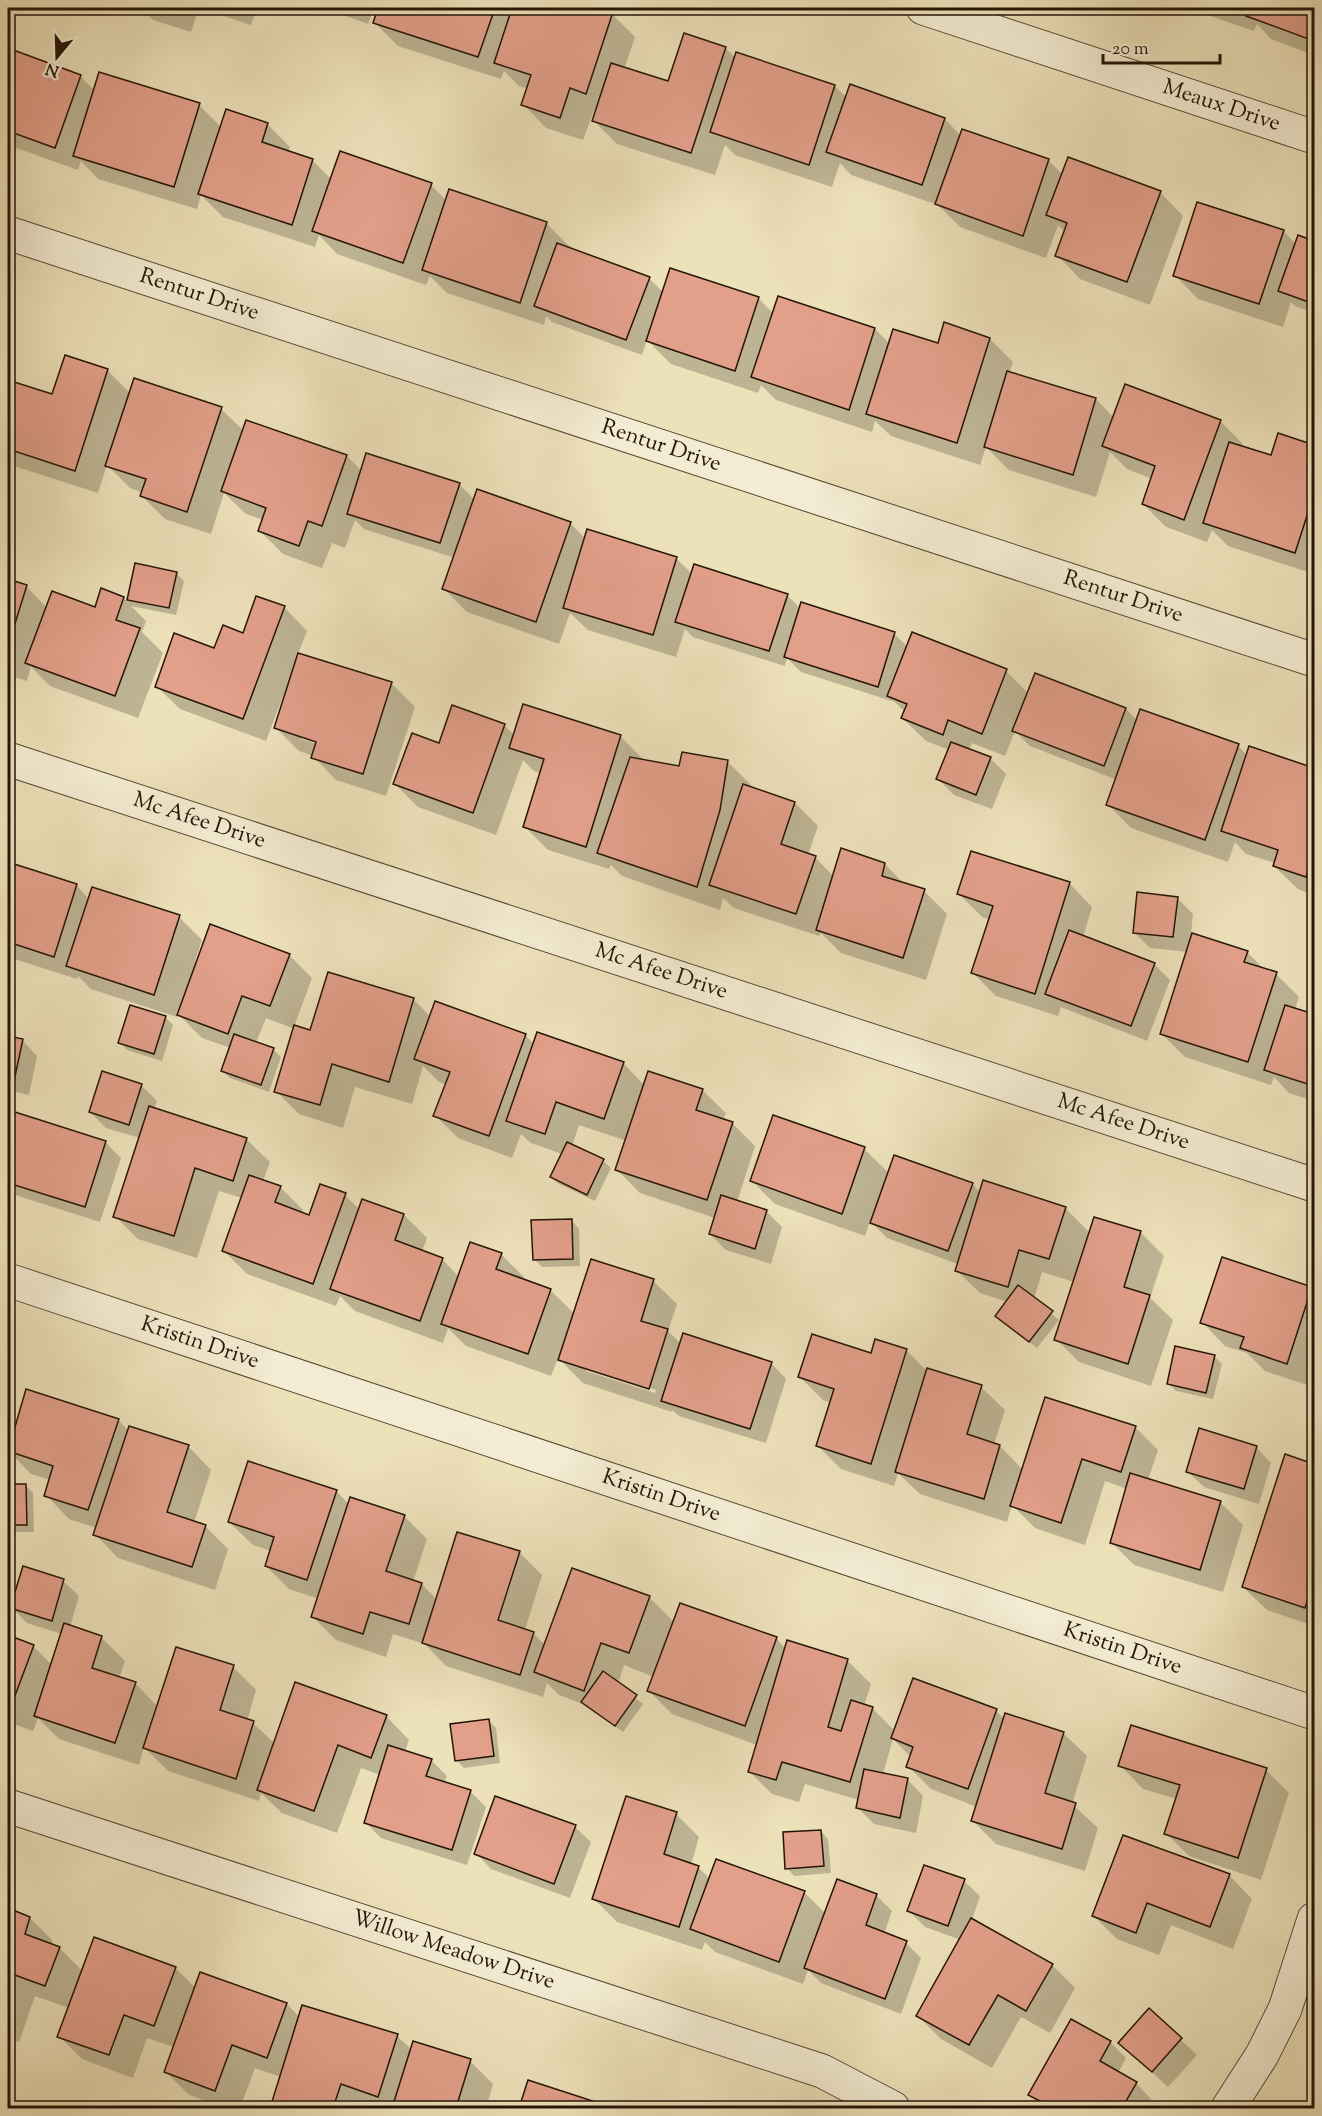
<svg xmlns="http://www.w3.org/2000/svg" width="1322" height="2116" font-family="'Sorts Mill Goudy',serif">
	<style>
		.shadow { fill: #0003; fill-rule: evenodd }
		.building { fill: #e29f8a; stroke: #251508; stroke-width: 1.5 }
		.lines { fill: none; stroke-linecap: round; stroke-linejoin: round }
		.minor-casing { stroke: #574834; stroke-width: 35 }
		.minor { stroke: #f3ecd2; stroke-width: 33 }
		.labels { text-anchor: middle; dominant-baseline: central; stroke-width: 5; stroke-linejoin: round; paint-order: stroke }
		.street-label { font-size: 22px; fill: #251508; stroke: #f3ecd2 }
	</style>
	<rect width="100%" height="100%" fill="#ede1ba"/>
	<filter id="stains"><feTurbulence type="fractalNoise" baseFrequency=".00333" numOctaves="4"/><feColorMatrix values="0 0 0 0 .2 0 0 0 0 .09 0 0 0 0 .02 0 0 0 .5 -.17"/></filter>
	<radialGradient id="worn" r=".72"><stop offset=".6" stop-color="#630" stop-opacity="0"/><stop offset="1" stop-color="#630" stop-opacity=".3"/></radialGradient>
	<g class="shadow">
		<path d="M141,8H257L251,25L199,8L191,32L153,20Z"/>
		<path d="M337,8H374L368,24L346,16Z"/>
		<path d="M380,8H592L612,14L635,37L624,69L669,83L725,48L736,58L737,54L835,86L847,98L851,86L945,119L961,136L963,131L1049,161L1063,175L1160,192L1183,216L1150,305L1080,279L1057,255L1065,232L1058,225L1046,258L960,227L938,205L851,175L840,163L832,187L735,155L725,145L715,175L617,144L594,121L597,111L594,110L583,140L546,128L523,104L528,89L519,86L504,71L501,79L398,46L375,23Z"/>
		<path d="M1187,8H1314V55L1271,39L1257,24L1254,31Z"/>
		<path d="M8,50L80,76L95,91L199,105L222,128L267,124L290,147L288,152L312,160L332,180L431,185L447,201L546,223L569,246V249L649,278L664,293L758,298L774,314L779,298L875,329L890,344L939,345L990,339L1013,362L1009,374L1096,399L1114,418L1220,421L1243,444L1242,447L1272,457L1314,446V574L1228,546L1212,530L1207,542L1166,527L1143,504L1152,479L1127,469L1110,452L1096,497L1009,470L986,447L980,465L891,436L875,421L872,432L776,400L761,385L758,393L671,364L647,340L642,355L552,322L546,316L544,325L447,293L430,276L426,285L337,254L319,235L315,247L223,217L201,195L197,209L98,179L81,161L78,170L8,145Z"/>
		<path d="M1283,231L1296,244L1299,237L1314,242V313L1295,306L1291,302L1283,327L1198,299L1175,275Z"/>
		<path d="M8,353L13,358L8,375Z"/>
		<path d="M107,370L131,394L221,409L244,431L347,456L362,471L459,484L475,500L570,523L585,538L676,558L692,574L787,595L801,609L894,634L908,647L1006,671L1028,693L1035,675L1126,709L1138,721L1238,746L1248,756L1250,748L1314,770V895L1298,889L1274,866L1275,863L1246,854L1235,842L1228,862L1131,828L1108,804L1117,780L1030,746L1015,731L1005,756L972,743L969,750L990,758L1006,774L992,809L954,795L938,779L949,750L926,741L902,718L905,712L895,702L801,672L787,658L785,666L693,637L685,629L676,657L588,630L570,613L559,644L467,612L444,589L455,558L364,529L355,520L345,548L332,543L322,568L283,554L260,531L264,520L246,514L224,493L211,534L165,519L142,496L143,493L130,488L107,465L98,493L8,464V381L53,396Z"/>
		<path d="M136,564L176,573L184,581L176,615L131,606L146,621L142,632L163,653L138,718L50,686L31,667L27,681L8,675V581L26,586L47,608L96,609L123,598L128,602Z"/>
		<path d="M284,607L307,631L298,654L391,683L415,707L386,796L336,780L313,756L299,751L276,728L287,692L285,691L266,741L180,709L156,686L243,635ZM301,736L324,743L323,746L301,739Z"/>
		<path d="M504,725L515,736H620L644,760L680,767L728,762L751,785L750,788L795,803L818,826L808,855L815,857L834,877L885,864L905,885L924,891L947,914L926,980L841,953L821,933L819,936L734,908L723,898L720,910L622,876L611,865L609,869L548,850L524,826L541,773L534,771L523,760L496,835L418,807L395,784L440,745Z"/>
		<path d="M8,863L76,885L89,899L179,917L202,940L195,961L198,962L289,955L312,978L294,1027L311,1032L413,999L431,1017L525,1035L534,1044L623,1063L645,1086L702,1090L726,1113L723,1120L732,1123L755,1146L737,1202L766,1211L782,1227L771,1264L726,1250L710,1234L715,1218L640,1193L617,1170L627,1141L579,1125L572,1146L603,1161L611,1168L595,1201L559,1184L552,1177L562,1154L531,1143L521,1134L512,1158L458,1138L435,1115L447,1085L439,1082L423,1066L412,1104L355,1087L343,1128L299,1114L276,1091L295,1029L266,1018L256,1043L273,1049L281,1057L269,1092L230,1078L223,1071L231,1048L202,1038L178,1014L177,1017L91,989L78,976L77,979L8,957Z"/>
		<path d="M1069,883L1092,907L1083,937L1154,964L1170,980L1147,1041L1061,1007L1058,1016L996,996L973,973L990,920L982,917L959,894Z"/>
		<path d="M1177,898L1193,914L1191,934L1247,952L1265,970L1276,974L1299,997L1295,1009L1314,1016V1101L1289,1093L1274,1077L1271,1085L1185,1057L1162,1034L1188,952L1150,948L1134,932Z"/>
		<path d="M165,1017L173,1025L162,1061L127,1050L120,1042Z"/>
		<path d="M8,1037L22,1040L37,1056L29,1095L8,1090Z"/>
		<path d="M141,1085L157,1101L154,1109L246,1139L270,1162L263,1181L280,1187L303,1210L302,1214L310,1217L345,1195L360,1210L404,1215L427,1238L422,1252L442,1259L459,1277L501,1254L524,1277L523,1280L550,1290L575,1314L653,1281L677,1304L668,1331L681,1344L771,1363L786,1379L766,1443L679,1416L672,1410V1412L583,1383L558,1358L551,1376L466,1346L448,1328L443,1343L355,1311L340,1296L336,1306L247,1274L224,1251L242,1198L219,1191L197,1258L138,1239L115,1216L140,1138L106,1128L90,1112ZM586,1368L656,1390L655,1393L586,1371Z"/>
		<path d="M8,1114L14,1120L105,1142L121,1158L100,1222L12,1194L8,1190Z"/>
		<path d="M864,1149L889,1173L972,1184L981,1193L1065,1208L1090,1233L1095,1218L1141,1233L1164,1256L1150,1298L1173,1320L1151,1386L1079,1362L1056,1339L1074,1282L1042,1272L1034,1299L1059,1320L1037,1348L1004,1323L1007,1302L980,1293L956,1270L958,1264L887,1238L870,1221L865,1236L775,1204L751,1180Z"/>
		<path d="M572,1221L579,1229L580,1266L542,1267L534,1259Z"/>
		<path d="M1312,1288L1314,1291V1373L1310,1386L1265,1371L1247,1353L1225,1346L1202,1322Z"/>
		<path d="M876,1341L907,1351L928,1372L981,1387L1005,1410L994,1444L1000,1446L1023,1470L1135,1427L1158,1450L1148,1480L1220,1502L1243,1525L1223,1592L1134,1565L1111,1542L1127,1489L1105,1481L1085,1545L1035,1528L1012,1505L1007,1522L920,1494L898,1473L894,1486L841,1469L818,1446L832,1403L823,1400L800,1377L872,1355Z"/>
		<path d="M1214,1356L1222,1364L1213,1399L1176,1391L1168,1383Z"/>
		<path d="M27,1391L118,1420L129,1431L188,1446L211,1470L194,1523L205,1526L228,1549L215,1590L118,1558L95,1534L97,1528L69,1519L46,1495L51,1480L31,1474L8,1450Z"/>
		<path d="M1256,1447L1271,1463L1259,1504L1204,1487L1188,1472Z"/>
		<path d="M1286,1456L1314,1465V1626L1267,1610L1243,1587Z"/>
		<path d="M8,1486H26L33,1493L34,1532H8Z"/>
		<path d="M336,1491L349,1504L404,1516L427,1539L413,1582L422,1584L437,1600L519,1552L542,1575L525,1630L533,1633L545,1645L649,1597L674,1622L776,1638L786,1649L788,1642L848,1661L871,1684L864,1706L872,1708L895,1731L914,1680L996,1711L1005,1719L1063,1733L1087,1756L1072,1804L1098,1828L1085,1871L996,1844L973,1821L977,1807L931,1789L908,1766L911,1757L893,1739L883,1774L908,1780L923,1796L916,1833L874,1824L858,1808L859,1800L805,1784L799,1802L772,1794L749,1771L757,1745L672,1714L649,1691L654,1677L624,1665L618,1684L643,1704L623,1732L586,1705L559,1695L547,1683L543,1697L446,1666L425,1644L393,1634L386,1657L336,1640L313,1617L319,1599L289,1589L266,1566L271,1551L253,1545L229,1522Z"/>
		<path d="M63,1581L79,1596L70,1627L102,1638L125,1661L119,1678L135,1683L158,1707L233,1667L256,1690L247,1721L253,1723L275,1744L386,1716L409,1740L405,1752L431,1760L447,1776L444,1783L470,1791L486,1807L467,1865L381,1838L365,1822L380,1775L361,1768L337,1833L282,1813L261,1793L259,1801L168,1771L144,1747L139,1765L59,1739L38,1718L33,1731L8,1722V1633L14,1639L33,1646L52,1665L62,1634L27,1623L11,1607Z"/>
		<path d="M488,1720L496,1728L500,1763L464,1768L457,1761Z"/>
		<path d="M1120,1765L1266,1770L1289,1793L1261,1880L1189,1856L1166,1833L1177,1799L1143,1789Z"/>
		<path d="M676,1814L699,1837L691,1865L698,1867L710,1879L717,1860L805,1893L826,1914L838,1881L877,1896L892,1911L884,1934L906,1943L921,1958L901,2014L821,1983L808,1970L803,1984L715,1952L705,1942L702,1950L617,1922L594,1899Z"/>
		<path d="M575,1827L591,1842L570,1898L491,1869L476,1853Z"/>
		<path d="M821,1831L828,1839L831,1873L794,1876L787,1868Z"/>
		<path d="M1229,1875L1252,1899L1233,1949L1171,1925L1159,1955L1117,1939L1094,1916Z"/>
		<path d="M964,1881L980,1896L972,1920L1052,1965L1075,1988L1050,2033L1021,2017L992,2068L941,2039L918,2016L961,1940L925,1927L909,1911Z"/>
		<path d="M8,1910L30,1918L53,1941L51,1945L59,1948L83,1971L175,1968L196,1988L201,1974L287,2004L300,2018L397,2036L412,2050L470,2061L493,2084L486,2108H370L364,2107L363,2108H271L281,2077L255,2068L240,2108H226L189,2095L166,2072L174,2047L147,2038L133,2078L82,2059L59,2036L69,2008L35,1996L19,2042L8,2038Z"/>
		<path d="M1149,2010L1197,2055L1168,2087L1120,2043Z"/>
		<path d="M1072,2021L1110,2042L1126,2058L1118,2073L1136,2083L1151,2099L1146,2108H1044L1030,2094Z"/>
		<path d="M529,2082L611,2108H520Z"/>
	</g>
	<g class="building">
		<path d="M378,8H495L478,57L373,23Z"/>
		<path d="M512,8H597L613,12L586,94L570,88L560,118L521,105L531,75L494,63Z"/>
		<path d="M1249,8H1314V41L1246,16Z"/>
		<path d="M684,33L726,47L691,153L592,121L611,63L668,81Z"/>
		<path d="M8,48L81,75L55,148L8,131Z"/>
		<path d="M736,52L835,85L809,165L710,132Z"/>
		<path d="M99,72L200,103L174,187L73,156Z"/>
		<path d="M850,84L945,118L922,185L826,152Z"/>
		<path d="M226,109L268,123L262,142L313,159L292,225L198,194Z"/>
		<path d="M962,129L1049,159L1023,236L935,204Z"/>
		<path d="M340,151L432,183L403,263L312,231Z"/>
		<path d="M1068,157L1161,191L1127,282L1055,256L1067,223L1046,215Z"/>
		<path d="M449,189L547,222L520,303L422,270Z"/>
		<path d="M1197,202L1284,230L1259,304L1173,276Z"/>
		<path d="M1298,235L1314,241V304L1278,291Z"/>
		<path d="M557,243L650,277L626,340L534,306Z"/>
		<path d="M670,268L759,297L735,371L646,341Z"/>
		<path d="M778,296L875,328L849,410L751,377Z"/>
		<path d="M944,322L990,338L957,443L866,414L893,329L938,343Z"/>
		<path d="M65,355L108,369L75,471L8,449V380L52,394Z"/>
		<path d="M1007,371L1096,398L1073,475L984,447Z"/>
		<path d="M134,378L222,407L187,512L140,496L146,479L105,466Z"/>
		<path d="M1125,384L1221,420L1184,520L1142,504L1155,466L1102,446Z"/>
		<path d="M246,420L347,455L322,526L308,521L299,546L258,531L266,508L221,491Z"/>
		<path d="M1278,433L1314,445L1307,467L1314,469V494L1295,553L1203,523L1229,442L1271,455Z"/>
		<path d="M366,453L460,483L440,543L347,514Z"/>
		<path d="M477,489L571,522L536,622L442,589Z"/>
		<path d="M587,529L677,557L653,635L563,608Z"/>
		<path d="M135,563L177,572L169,608L127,600Z"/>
		<path d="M694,564L788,594L769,651L675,622Z"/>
		<path d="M8,579L27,585L8,646Z"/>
		<path d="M101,588L124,597L116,620L140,628L115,696L25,663L52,591L95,607Z"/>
		<path d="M256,596L285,606L243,719L155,687L174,633L214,648L223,625L243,633Z"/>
		<path d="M801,602L895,632L878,687L784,657Z"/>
		<path d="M912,632L1007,669L982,734L948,720L943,735L901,718L907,704L887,696Z"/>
		<path d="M298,653L392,682L363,774L311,758L316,742L274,728Z"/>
		<path d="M1035,673L1126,708L1104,766L1012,731Z"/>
		<path d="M523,704L621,735L586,847L523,827L544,759L509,748Z"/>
		<path d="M452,705L505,724L473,813L393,784L412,733L439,743Z"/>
		<path d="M1140,709L1239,744L1205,840L1106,805Z"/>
		<path d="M951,742L991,757L976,795L936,779Z"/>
		<path d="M1249,746L1314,768V853L1306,877L1273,866L1278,850L1221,831Z"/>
		<path d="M682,752L728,760L720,810L697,887L597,853L630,757L679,766Z"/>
		<path d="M743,784L795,802L781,844L816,856L796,914L709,885Z"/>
		<path d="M841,848L885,863L882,876L925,889L903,958L816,930Z"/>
		<path d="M971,851L1070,882L1035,994L971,973L993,906L957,894Z"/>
		<path d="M8,862L77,884L54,957L8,942Z"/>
		<path d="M92,887L180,915L154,995L66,966Z"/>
		<path d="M1137,892L1178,897L1173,937L1133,933Z"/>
		<path d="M210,924L290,954L270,1006L242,996L228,1034L177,1015Z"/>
		<path d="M1069,930L1155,963L1131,1026L1045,994Z"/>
		<path d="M1192,933L1248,951L1244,962L1277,972L1248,1062L1160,1034Z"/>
		<path d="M328,972L414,998L389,1082L332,1064L320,1105L274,1092L294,1025L310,1030Z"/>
		<path d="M435,1001L526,1034L489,1136L433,1116L450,1072L414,1059Z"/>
		<path d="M130,1005L166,1016L154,1054L118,1043Z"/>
		<path d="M1285,1005L1314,1014V1086L1264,1070Z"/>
		<path d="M537,1032L624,1062L604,1119L556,1102L545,1134L506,1121Z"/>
		<path d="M234,1034L274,1048L261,1085L221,1071Z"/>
		<path d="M8,1036L23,1039L14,1081L8,1079Z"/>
		<path d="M102,1071L142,1084L129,1125L89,1112Z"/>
		<path d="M648,1071L703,1089L696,1110L733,1122L707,1200L615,1170Z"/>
		<path d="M149,1106L247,1138L233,1181L195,1168L174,1236L113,1217Z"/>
		<path d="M15,1112L106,1141L85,1207L8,1183V1135Z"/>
		<path d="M773,1115L865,1147L842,1214L750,1181Z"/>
		<path d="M567,1142L604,1159L587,1195L550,1177Z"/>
		<path d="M894,1155L973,1183L948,1251L870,1223Z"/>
		<path d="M249,1175L281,1186L275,1202L309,1215L320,1184L346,1193L313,1284L222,1251Z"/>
		<path d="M983,1180L1066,1207L1049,1259L1019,1250L1008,1287L955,1271Z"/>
		<path d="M721,1195L767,1210L755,1249L709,1234Z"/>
		<path d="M362,1199L404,1214L395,1240L443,1258L420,1321L330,1289Z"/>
		<path d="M1094,1217L1141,1231L1124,1287L1150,1295L1128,1364L1054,1340Z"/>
		<path d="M572,1219L573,1259L533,1260L531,1220Z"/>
		<path d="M470,1242L502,1253L496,1269L551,1289L528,1354L441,1324Z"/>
		<path d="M1222,1257L1312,1287L1287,1364L1240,1348L1244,1337L1200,1323Z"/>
		<path d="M591,1259L654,1279L641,1321L668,1329L649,1389L558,1360Z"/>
		<path d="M1018,1285L1053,1311L1029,1342L995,1316Z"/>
		<path d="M683,1333L772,1362L750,1429L661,1401Z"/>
		<path d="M812,1334L871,1353L875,1339L907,1349L871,1464L816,1446L834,1389L798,1377Z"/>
		<path d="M1175,1346L1215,1355L1206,1393L1167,1384Z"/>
		<path d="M927,1368L982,1385L967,1434L1000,1445L984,1499L895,1472Z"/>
		<path d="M26,1389L119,1419L88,1510L44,1496L53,1466L8,1451Z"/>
		<path d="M1045,1397L1136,1426L1121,1472L1082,1459L1061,1523L1010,1506Z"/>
		<path d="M129,1426L189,1445L167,1512L206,1525L192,1567L93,1535Z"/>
		<path d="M1199,1428L1257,1446L1244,1489L1186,1472Z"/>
		<path d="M1285,1454L1314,1464V1579L1305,1608L1242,1587Z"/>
		<path d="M248,1461L337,1490L307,1580L265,1566L274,1537L228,1522Z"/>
		<path d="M1130,1473L1221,1501L1200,1570L1110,1543Z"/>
		<path d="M8,1484H26L27,1525H8Z"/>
		<path d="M350,1497L405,1515L386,1571L422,1583L409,1624L370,1612L363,1634L311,1617Z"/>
		<path d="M457,1532L520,1551L498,1620L534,1632L520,1675L422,1643Z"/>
		<path d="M23,1566L64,1579L52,1621L10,1608Z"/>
		<path d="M572,1568L650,1596L629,1653L601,1643L584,1691L534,1672Z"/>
		<path d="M680,1603L777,1637L745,1726L647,1691Z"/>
		<path d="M64,1623L102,1636L92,1668L136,1682L115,1743L34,1716Z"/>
		<path d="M8,1635L34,1645L10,1709L8,1708Z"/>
		<path d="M787,1640L848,1659L828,1727L841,1731L851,1700L873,1707L850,1782L782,1762L776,1780L748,1772Z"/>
		<path d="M176,1647L234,1665L220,1710L254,1721L236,1779L143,1748Z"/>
		<path d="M603,1671L637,1695L615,1726L581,1702Z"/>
		<path d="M913,1678L997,1709L968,1789L906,1767L913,1747L891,1738Z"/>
		<path d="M295,1682L387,1715L371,1758L338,1745L314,1811L257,1790Z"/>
		<path d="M1005,1713L1064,1732L1045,1793L1076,1803L1062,1849L971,1821Z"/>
		<path d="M489,1719L494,1756L455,1761L450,1724Z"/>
		<path d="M1131,1725L1267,1768L1238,1858L1164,1834L1180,1785L1118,1766Z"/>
		<path d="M388,1745L432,1759L426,1776L471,1790L452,1850L364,1823Z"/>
		<path d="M864,1769L908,1778L900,1818L856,1808Z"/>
		<path d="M495,1796L576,1825L554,1884L474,1854Z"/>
		<path d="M626,1796L677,1812L664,1854L699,1866L679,1927L592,1899Z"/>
		<path d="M821,1830L824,1866L785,1869L783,1832Z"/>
		<path d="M1123,1835L1230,1874L1210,1927L1147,1903L1136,1933L1092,1916Z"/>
		<path d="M716,1859L805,1891L779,1962L690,1929Z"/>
		<path d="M924,1865L965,1879L948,1926L907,1911Z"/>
		<path d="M837,1879L877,1894L866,1925L907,1941L885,1999L804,1968Z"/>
		<path d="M8,1908L30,1917L25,1934L60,1947L45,1986L12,1974L8,1986Z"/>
		<path d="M971,1918L1053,1964L1026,2011L998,1995L969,2045L916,2016Z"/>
		<path d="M94,1937L176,1967L154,2026L124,2015L109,2055L57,2037Z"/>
		<path d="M200,1972L287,2003L267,2058L232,2045L215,2091L164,2072Z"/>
		<path d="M302,2005L398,2034L378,2097L341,2084L333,2108H270Z"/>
		<path d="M1149,2008L1182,2038L1152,2072L1118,2043Z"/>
		<path d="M1071,2019L1111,2041L1100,2061L1137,2082L1122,2108H1053L1028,2095Z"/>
		<path d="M413,2041L471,2059L456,2108H392Z"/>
		<path d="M528,2080L614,2108H519Z"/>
	</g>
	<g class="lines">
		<g class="minor-casing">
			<g id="minor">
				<path id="s1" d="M923,8L1314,137"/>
				<path id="s2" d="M8,233L1314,660"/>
				<path id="s3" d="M8,759L1314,1185"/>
				<path id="s4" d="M8,1280L1314,1713"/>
				<path id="s5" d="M8,1806L822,2071L893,2108"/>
				<path d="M1228,2108L1262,2055L1285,2009L1314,1919"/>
			</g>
		</g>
		<use href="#minor" class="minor"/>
	</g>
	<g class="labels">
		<g class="street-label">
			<text stroke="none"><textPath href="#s1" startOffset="314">Meaux Drive</textPath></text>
			<text stroke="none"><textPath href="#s2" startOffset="201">Rentur Drive</textPath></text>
			<text stroke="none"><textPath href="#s2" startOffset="687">Rentur Drive</textPath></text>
			<text stroke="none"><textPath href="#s2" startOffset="1173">Rentur Drive</textPath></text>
			<text stroke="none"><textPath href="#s3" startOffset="201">Mc Afee Drive</textPath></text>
			<text stroke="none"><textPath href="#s3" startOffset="687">Mc Afee Drive</textPath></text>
			<text stroke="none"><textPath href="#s3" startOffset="1173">Mc Afee Drive</textPath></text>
			<text stroke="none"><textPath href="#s4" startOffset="202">Kristin Drive</textPath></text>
			<text stroke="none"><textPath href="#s4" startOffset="688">Kristin Drive</textPath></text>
			<text stroke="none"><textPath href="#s4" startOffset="1174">Kristin Drive</textPath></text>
			<text stroke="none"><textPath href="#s5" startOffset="468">Willow Meadow Drive</textPath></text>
		</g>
	</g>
	<rect width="1322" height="2116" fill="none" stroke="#ede1ba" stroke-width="30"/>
	<rect x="9" y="9" width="1304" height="2098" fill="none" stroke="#251508" stroke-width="3"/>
	<rect x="15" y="15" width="1292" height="2086" fill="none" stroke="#251508" stroke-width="1.5"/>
	<g transform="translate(57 57) rotate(199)" stroke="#f3ecd2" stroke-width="4.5" paint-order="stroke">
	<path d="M0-4.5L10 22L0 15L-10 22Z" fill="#251508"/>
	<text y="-9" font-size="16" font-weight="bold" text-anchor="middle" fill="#251508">N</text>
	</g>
	<path d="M1103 54v9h117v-9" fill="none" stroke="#251508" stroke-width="3"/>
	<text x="1112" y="54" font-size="18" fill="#251508" stroke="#f3ecd2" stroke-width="4.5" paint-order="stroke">20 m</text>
	<rect width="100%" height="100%" filter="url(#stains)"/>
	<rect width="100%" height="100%" fill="url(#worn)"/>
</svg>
